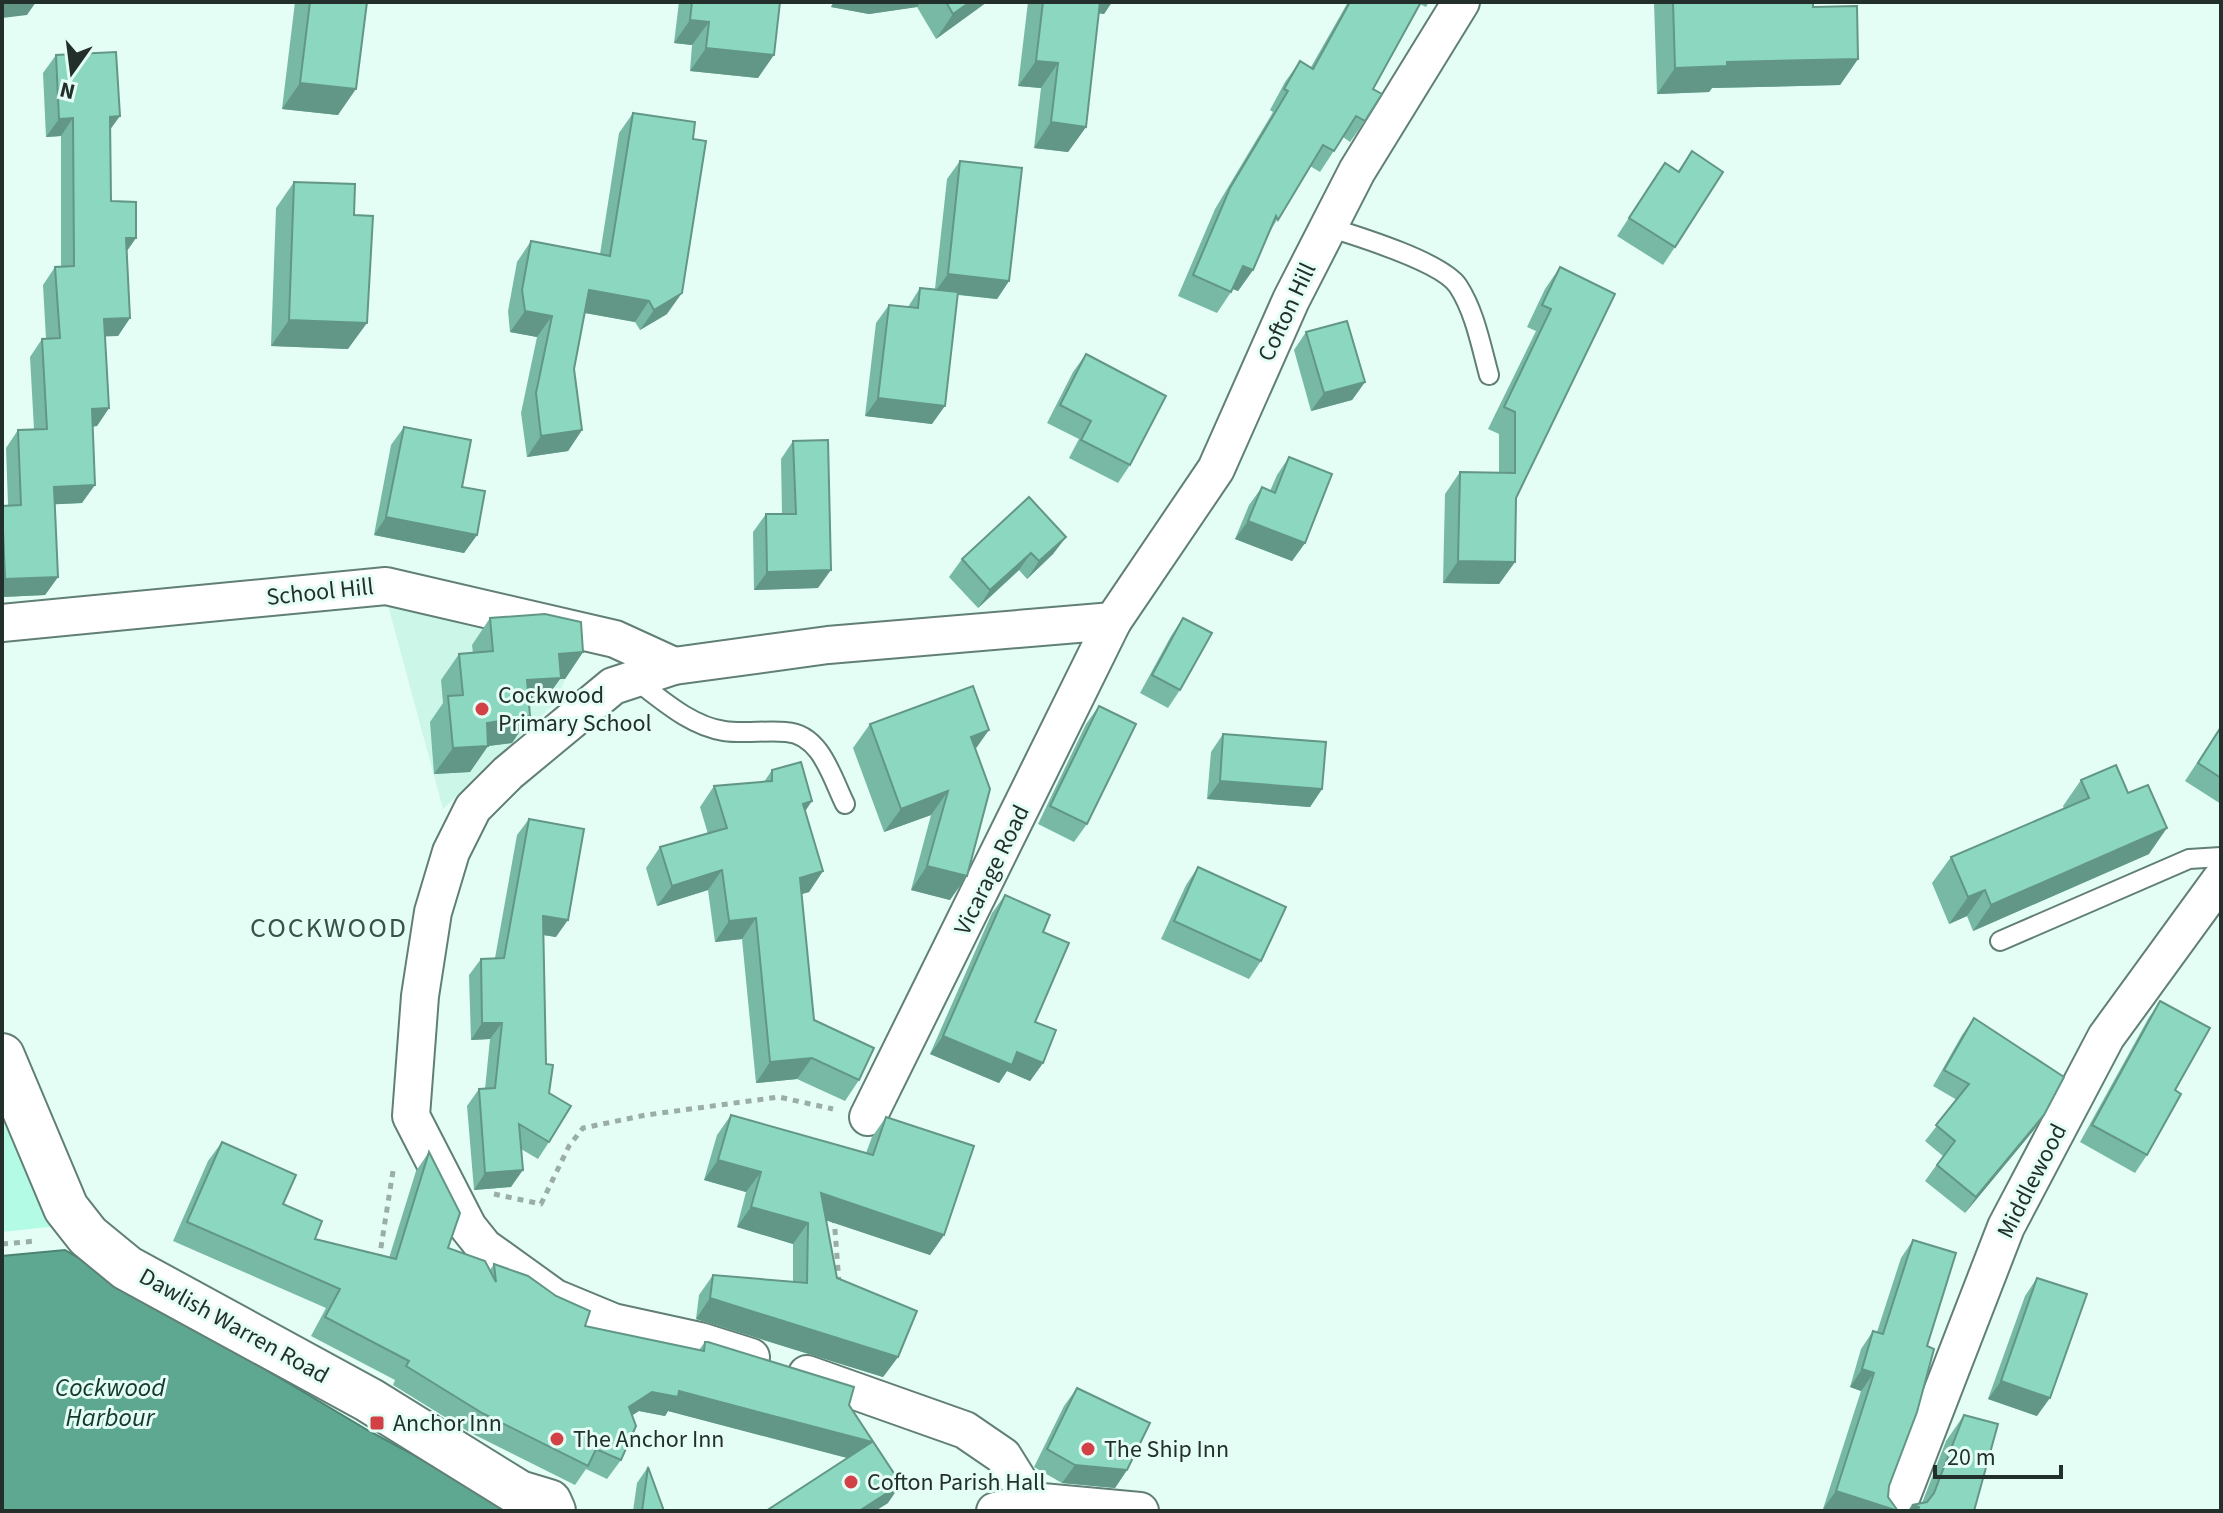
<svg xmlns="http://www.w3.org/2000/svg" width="2223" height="1513" font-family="'Source Sans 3',sans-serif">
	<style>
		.built { fill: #ccf7e8 }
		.green { fill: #b3fbe4 }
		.water { fill: #5ea892; stroke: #4c8473; stroke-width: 2 }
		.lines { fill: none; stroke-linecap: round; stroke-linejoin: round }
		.lane-casing { stroke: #617f75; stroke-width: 22 }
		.street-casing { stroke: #617f75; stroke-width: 40 }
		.secondary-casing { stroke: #617f75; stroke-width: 48 }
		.path { stroke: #9aaea7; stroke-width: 5; stroke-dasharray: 6 6; stroke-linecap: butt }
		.lane { stroke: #fff; stroke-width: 18 }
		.street { stroke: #fff; stroke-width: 36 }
		.secondary { stroke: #fff; stroke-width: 44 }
		.wall { fill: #78b9a5 }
		.shaded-wall { fill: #629686 }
		.building { fill: #8cd7c0; stroke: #629686; stroke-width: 2 }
		.poi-dot { fill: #d14146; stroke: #e4fef5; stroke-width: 3 }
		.labels { text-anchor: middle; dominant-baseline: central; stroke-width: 6; stroke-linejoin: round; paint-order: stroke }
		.street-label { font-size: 24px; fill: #232f2b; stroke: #e4fef5 }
		.poi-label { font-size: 24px; fill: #232f2b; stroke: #e4fef5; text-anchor: start }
		.water-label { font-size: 26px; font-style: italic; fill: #15382e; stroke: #e4fef5 }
		.quarter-label { font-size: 28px; letter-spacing: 2px; fill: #365249; stroke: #e4fef5 }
	</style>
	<rect width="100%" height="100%" fill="#e4fef5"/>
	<path class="built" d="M386,598L561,637L565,679L557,701L443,809Z"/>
	<path class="green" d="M2,1070L67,1225L2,1232Z"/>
	<path class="water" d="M65,1250L369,1431L517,1511H2V1256Z"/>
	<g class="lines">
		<g class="lane-casing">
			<g id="lane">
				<path d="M1328,227C1357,236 1442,262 1458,286C1475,312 1481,346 1489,375"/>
				<path d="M634,679C661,699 690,726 724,731C744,734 766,730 786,732C821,734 832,778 845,804"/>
				<path d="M2000,941L2189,859L2221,857"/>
			</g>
		</g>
		<g class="street-casing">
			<g id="street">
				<path d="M2,623L386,586L615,639L674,666"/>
				<path d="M868,1117L1113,621L1216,469L1291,300L1357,171L1461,2"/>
				<path d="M751,1357L700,1341L613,1322L555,1298L484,1247L468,1227L411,1116L420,996L433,912L451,852L473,808L508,773L613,686L674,666L828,645L1113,621"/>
				<path d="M807,1374L965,1430L1003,1456L1031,1501"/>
				<path d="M995,1511L1031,1501L1140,1511"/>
				<path d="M1896,1511L2006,1227L2106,1037L2221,879"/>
			</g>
		</g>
		<g class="secondary-casing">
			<path id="secondary" d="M2,1056L66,1208L88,1236L127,1268L369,1400L519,1493L549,1502L553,1511"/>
		</g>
		<g class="path">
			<path d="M494,1194L541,1204L569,1146L583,1128L646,1115L779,1097L833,1109"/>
			<path d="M834,1217L839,1283"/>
			<path d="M2,1244L36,1241"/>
			<path d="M379,1260L393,1171"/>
		</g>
		<use href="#lane" class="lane"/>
		<use href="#street" class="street"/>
		<use href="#secondary" class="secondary"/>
	</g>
	<g class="wall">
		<path d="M295,2H367L338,115L282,109Z"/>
		<path d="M679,2H780L758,78L690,71L692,45L674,43Z"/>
		<path d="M833,2H987L936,39L917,7L869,14L831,7Z"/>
		<path d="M1028,2H1112L1104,14L1098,13L1086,127L1068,152L1034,148L1041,88L1018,86Z"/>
		<path d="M1348,2H1429L1426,7L1420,4L1373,89L1365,121L1350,142L1343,137L1320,172L1310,166L1269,233L1253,270L1238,291L1233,289L1217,313L1178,296L1215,209L1273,112L1270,110L1285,82L1300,61L1311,67Z"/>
		<path d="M1654,2H1813V7L1858,59L1840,85L1712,88L1709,92L1657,94Z"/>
		<path d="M56,55L110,130L111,201L136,238L127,251L130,318L118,336H105L109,408L97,426L92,427L82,503L54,504L58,577L45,595L2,597V506L8,505L6,448L18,430L34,429L30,357L42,339H46L43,285L55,267L61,266V136L46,137L43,73Z"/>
		<path d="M633,113L667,314L640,330L635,322L585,313L574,369L582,430L568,451L527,457L521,413L537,337L510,332L508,311L517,262L531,241L600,254L619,133Z"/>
		<path d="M1692,151L1675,247L1663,265L1617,236L1665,163L1678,171Z"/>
		<path d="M960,161L1009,281L997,299L958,295L932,424L865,416L876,323L889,305L908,307L920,288L935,289L947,179Z"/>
		<path d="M294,182L348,349L271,346L276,208Z"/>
		<path d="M1560,267L1516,498L1515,562L1499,584L1443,583L1445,494L1460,472H1499V434L1488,429L1536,331L1527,327L1545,289Z"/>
		<path d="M1306,332L1365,382L1352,400L1311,411L1294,350Z"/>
		<path d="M1086,354L1130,465L1118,483L1069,458L1079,439L1047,423L1073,372Z"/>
		<path d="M404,427L462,487L477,535L464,553L374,535L391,445Z"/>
		<path d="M793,441L818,588L754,590L753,532L766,514H782L781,459Z"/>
		<path d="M1289,457L1305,543L1292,561L1235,539L1249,505L1262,487L1270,491L1277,475Z"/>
		<path d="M1066,537L1053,554L1027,579L1019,570L978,608L949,577L962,559Z"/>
		<path d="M490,618L583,652L565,679H560L542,704L529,705L530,716L512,743L488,746L470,772L434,774L430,722L443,703L441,680L459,654L473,653L472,645Z"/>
		<path d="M1183,618L1180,690L1168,708L1140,693L1171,636Z"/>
		<path d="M1099,706L1087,824L1074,842L1038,824L1086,724Z"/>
		<path d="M870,724L976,750L950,900L911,890L931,815L884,832L853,748Z"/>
		<path d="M2221,726V804L2185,781Z"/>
		<path d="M1223,734L1322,789L1310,807L1207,799L1211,752Z"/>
		<path d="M772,770L805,811L823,871L809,892L801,894L814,1020L859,1080L845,1101L797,1079L756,1083L742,939L715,942L708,890L657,906L646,868L660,847L708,834L700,807L714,786L764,782Z"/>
		<path d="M2081,780L2149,854L1973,931L1967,916L1949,924L1932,883L1951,857L2064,809L2063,806Z"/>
		<path d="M529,819L556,937L543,935L546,1064L549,1093V1142L538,1159L521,1149L511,1187L474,1190L467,1106L479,1089H485L490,1039L471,1040L469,975L481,959L495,958L517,835Z"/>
		<path d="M1198,867L1261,961L1249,979L1161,939L1186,885Z"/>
		<path d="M1005,895L1043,932L1035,1022L1043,1063L1030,1081L1007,1071L999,1083L930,1054L992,913Z"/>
		<path d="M2160,1001L2175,1090L2147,1155L2135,1173L2080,1142L2148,1019Z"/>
		<path d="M1974,1018L2044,1115L2033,1131L1965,1213L1925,1181L1943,1156L1925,1141L1957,1100L1933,1086L1962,1035Z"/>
		<path d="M731,1115L866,1153L872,1137L886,1117L944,1235L930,1255L826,1220L837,1278L898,1357L883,1377L696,1319L699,1295L713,1275L793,1282V1244L737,1227L746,1192L704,1180L717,1135Z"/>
		<path d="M222,1142L315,1239L389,1258L416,1171L429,1152L448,1248L490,1270L494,1264L585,1326L699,1350L705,1342L849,1405L888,1503L875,1511H766L847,1458L668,1411L665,1416L639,1411L632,1415L621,1460L607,1479L586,1469L575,1485L469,1432L393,1385L395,1380L311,1336L326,1308L173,1241L208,1161Z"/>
		<path d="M1913,1240L1927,1346L1917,1412L1823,1509L1861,1391L1850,1387L1861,1349L1873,1331L1877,1332L1901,1258Z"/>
		<path d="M2037,1278V1416L1988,1399L2025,1296Z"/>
		<path d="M1077,1388L1127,1470L1115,1488L1062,1483L1034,1467L1064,1406Z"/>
		<path d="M1964,1415L1974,1511H1908L1912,1505L1922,1503L1946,1441Z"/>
		<path d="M648,1467L664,1511H633L637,1483Z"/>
	</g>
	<g class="shaded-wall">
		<path d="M2,2H36L27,15L2,18Z"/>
		<path d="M835,2H920L917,7L869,14L831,7Z"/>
		<path d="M970,2H987L936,39L953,14Z"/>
		<path d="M1090,2H1112L1104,14L1084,11Z"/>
		<path d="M690,20L709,22L692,45L674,43Z"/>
		<path d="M706,48L774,55L758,78L690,71Z"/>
		<path d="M1858,59L1840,85L1712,88L1709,92L1657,94L1675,68L1727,62Z"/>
		<path d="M1036,61L1058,63L1041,88L1018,86Z"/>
		<path d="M300,83L356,89L338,115L282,109Z"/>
		<path d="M120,116L107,134L110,117Z"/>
		<path d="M73,118L61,136L46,137L59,119Z"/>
		<path d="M1051,122L1086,127L1068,152L1034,148Z"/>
		<path d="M126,238H136L123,256Z"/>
		<path d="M1243,266L1253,270L1238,291L1228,287Z"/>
		<path d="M948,274L1009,281L997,299L935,292Z"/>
		<path d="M589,290L649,301L635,322L574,311Z"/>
		<path d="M682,293L667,314L640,330L654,310Z"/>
		<path d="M525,311L552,316L537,337L510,332Z"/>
		<path d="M130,318L118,336L91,337L104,319Z"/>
		<path d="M289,320L367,323L348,349L271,346Z"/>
		<path d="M1365,382L1352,400L1311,411L1324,393Z"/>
		<path d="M878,398L945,406L932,424L865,416Z"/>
		<path d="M109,408L97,426L79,427L92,409Z"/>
		<path d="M582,430L568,451L527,457L541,436Z"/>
		<path d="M95,485L82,503L41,505L54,487Z"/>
		<path d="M386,517L477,535L464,553L374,535Z"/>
		<path d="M1248,521L1305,543L1292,561L1235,539Z"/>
		<path d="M1066,537L1053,554L1027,579L1039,561Z"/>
		<path d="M1031,553L1019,570L978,608L990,590Z"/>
		<path d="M1458,561L1515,562L1499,584L1443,583Z"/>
		<path d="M831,570L818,588L754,590L767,572Z"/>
		<path d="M58,577L45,595L2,597V583L5,579Z"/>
		<path d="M583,652L565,679H560L542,704L509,706L527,680L559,654Z"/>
		<path d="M530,716L512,743L488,746L470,772L434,774L453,748L487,723Z"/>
		<path d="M989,730L972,754L971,737Z"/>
		<path d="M1220,781L1322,789L1310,807L1207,799Z"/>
		<path d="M948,791L931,815L884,832L901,809Z"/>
		<path d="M812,801L798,822L803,804Z"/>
		<path d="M2167,828L2149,854L1973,931L1991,905Z"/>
		<path d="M927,866L967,876L950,900L911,890Z"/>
		<path d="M722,870L708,890L657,906L672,886Z"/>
		<path d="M823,871L809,892L785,899L800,878Z"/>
		<path d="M1985,890L1967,916L1949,924L1968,897Z"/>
		<path d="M543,916L568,920L556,937L531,933Z"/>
		<path d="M756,918L742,939L715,942L729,921Z"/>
		<path d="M482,1023H502L490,1039L471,1040Z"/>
		<path d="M943,1036L1017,1052L1043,1063L1030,1081L1007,1071L999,1083L930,1054Z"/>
		<path d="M812,1058L797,1079L756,1083L770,1062Z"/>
		<path d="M2044,1115L2033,1131L1965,1213L1976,1197Z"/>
		<path d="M718,1160L761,1172L746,1192L704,1180Z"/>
		<path d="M523,1170L511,1187L474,1190L485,1173Z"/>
		<path d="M821,1193L944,1235L930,1255L807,1214Z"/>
		<path d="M751,1207L808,1223L793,1244L737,1227Z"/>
		<path d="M710,1298L898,1357L883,1377L696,1319Z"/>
		<path d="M1862,1369L1874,1373L1861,1391L1850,1387Z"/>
		<path d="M2001,1381L2050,1398L2037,1416L1988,1399Z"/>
		<path d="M679,1391L872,1442L859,1461L668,1411L665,1416L639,1411L616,1426L629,1407L652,1392Z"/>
		<path d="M1075,1465L1127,1470L1115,1488L1062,1483Z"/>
		<path d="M901,1484L888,1503L875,1511H859Z"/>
		<path d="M1836,1491L1898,1511H1829L1823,1509Z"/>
		<path d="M1912,1505L1919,1507L1917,1511H1908Z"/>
	</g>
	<g class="building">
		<path d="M310,2H367L356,89L300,83Z"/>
		<path d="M692,2H780L774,55L706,48L709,22L690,20Z"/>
		<path d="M946,2H970L953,14Z"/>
		<path d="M1043,2H1100L1086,127L1051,122L1058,63L1036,61Z"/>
		<path d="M1350,2H1421L1373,89L1382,94L1365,121L1356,116L1334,151L1323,145L1278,220L1276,216L1253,270L1243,266L1231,292L1193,275L1230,188L1288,91L1284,89L1300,61L1313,69Z"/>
		<path d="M1673,2H1813V7L1857,6L1858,59L1727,62V66L1675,68Z"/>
		<path d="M116,52L120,116L110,117L111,201L136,202V238H126L130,318L104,319L109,408L92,409L95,485L54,487L58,577L5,579L2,506L21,505L18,430L47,429L42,339L60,338L55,267L74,266L73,118L59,119L56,55Z"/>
		<path d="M633,113L695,122L693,139L706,141L682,293L654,310L649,301L589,290L574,369L582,430L541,436L536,393L552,316L525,311L522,290L531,241L610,256Z"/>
		<path d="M1692,151L1723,172L1675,247L1629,218L1665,163L1679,172Z"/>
		<path d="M960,161L1022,168L1009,281L948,274Z"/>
		<path d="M294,182L355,184L354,215L373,216L367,323L289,320Z"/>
		<path d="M1560,267L1615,294L1516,498L1515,562L1458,561L1460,472L1515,473V412L1504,407L1551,309L1542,305Z"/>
		<path d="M920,288L958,292L945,406L878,398L889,305L918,308Z"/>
		<path d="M1347,321L1365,382L1324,393L1306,332Z"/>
		<path d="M1086,354L1166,396L1130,465L1081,440L1091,421L1060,405Z"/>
		<path d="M404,427L471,440L462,487L485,491L477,535L386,517Z"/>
		<path d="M828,440L831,570L767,572L766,514H796L793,441Z"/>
		<path d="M1289,457L1332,474L1305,543L1248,521L1262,487L1275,493Z"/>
		<path d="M1029,497L1066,537L1039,561L1031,553L990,590L962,559Z"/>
		<path d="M545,614L581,622L583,652L559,654L561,678L527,680L530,716L487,723L488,746L453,748L448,696L463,695L459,654L493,651L490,618Z"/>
		<path d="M1183,618L1212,633L1180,690L1152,675Z"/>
		<path d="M973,686L989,730L971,737L990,789L967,876L927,866L948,791L901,809L870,724Z"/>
		<path d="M1099,706L1136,724L1087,824L1050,806Z"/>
		<path d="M2221,727V778L2198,763Z"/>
		<path d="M1223,734L1326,742L1322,789L1220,781Z"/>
		<path d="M801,762L812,801L803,804L823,871L800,878L814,1020L874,1048L859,1080L812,1058L770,1062L756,918L729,921L722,870L672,886L660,847L727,828L714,786L772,781V770Z"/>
		<path d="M2116,765L2128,793L2148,785L2167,828L1991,905L1985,890L1968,897L1951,857L2089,798L2081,780Z"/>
		<path d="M529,819L584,829L568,920L543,916L546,1064L553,1065L549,1093L571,1106L549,1142L519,1124L523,1170L485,1173L479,1089L495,1088L502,1023H482L481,959L504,958Z"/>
		<path d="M1198,867L1286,907L1261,961L1174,921Z"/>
		<path d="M1005,895L1050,915L1043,932L1069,943L1035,1022L1056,1030L1043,1063L1017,1052L1012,1065L943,1036Z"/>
		<path d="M2160,1001L2210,1028L2175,1090L2181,1094L2147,1155L2092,1125Z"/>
		<path d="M1974,1018L2064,1077L2044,1115L1976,1197L1937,1165L1955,1141L1936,1125L1969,1084L1944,1070Z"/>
		<path d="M731,1115L873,1155L886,1117L974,1146L944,1235L821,1193L837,1278L917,1311L898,1357L710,1298L713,1275L807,1283L808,1223L751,1207L761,1172L718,1160Z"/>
		<path d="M222,1142L296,1175L283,1204L322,1221L315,1239L396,1259L429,1152L460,1213L448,1248L485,1261L496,1282L494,1264L528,1276L556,1296L590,1311L585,1326L704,1351L705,1342H708L854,1387L849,1405L901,1484L859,1511H766L872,1442L679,1391L678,1397L652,1392L629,1407L636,1426L621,1460L596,1449L588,1466L482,1413L406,1366L409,1361L325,1317L340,1289L187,1222Z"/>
		<path d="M1913,1240L1956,1253L1927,1346L1934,1349L1917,1412L1889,1486L1888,1497L1898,1511L1836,1491L1874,1373L1862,1369L1873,1331L1883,1334Z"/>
		<path d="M2037,1278L2087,1294L2050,1398L2001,1381Z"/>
		<path d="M1077,1388L1150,1423L1127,1470L1075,1465L1047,1449Z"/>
		<path d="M1964,1415L1998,1424L1974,1511H1918L1919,1507L1912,1505L1927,1502L1934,1493Z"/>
		<path d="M648,1467L664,1511H642Z"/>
	</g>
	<g class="poi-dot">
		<circle cx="482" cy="709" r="8"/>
		<rect x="369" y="1415" width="16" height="16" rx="4"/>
		<circle cx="557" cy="1439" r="8"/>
		<circle cx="1088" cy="1449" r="8"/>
		<circle cx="851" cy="1482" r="8"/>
	</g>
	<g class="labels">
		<g class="street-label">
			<text transform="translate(1287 312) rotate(-65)">Cofton Hill</text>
			<text transform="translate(320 592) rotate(-6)">School Hill</text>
			<text transform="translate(992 870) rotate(-64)">Vicarage Road</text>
			<text transform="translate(2032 1181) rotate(-63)">Middlewood</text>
			<text transform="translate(234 1326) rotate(29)">Dawlish Warren Road</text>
		</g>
		<g class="poi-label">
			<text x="498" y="695">Cockwood<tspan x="498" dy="28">Primary School</tspan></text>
			<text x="393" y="1423">Anchor Inn</text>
			<text x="573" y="1439">The Anchor Inn</text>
			<text x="1104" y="1449">The Ship Inn</text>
			<text x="867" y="1482">Cofton Parish Hall</text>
		</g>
		<g class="water-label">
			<text x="110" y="1387">Cockwood<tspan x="110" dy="30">Harbour</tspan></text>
		</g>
		<g class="quarter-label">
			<text x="329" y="928">COCKWOOD</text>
		</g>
	</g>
	<rect width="2223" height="1513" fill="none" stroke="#232f2b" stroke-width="8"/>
	<g transform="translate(72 72) rotate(194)" stroke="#e4fef5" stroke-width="6" paint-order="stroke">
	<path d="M0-6L14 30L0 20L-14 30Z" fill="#232f2b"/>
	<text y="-12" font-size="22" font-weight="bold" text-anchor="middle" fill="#232f2b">N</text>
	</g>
	<path d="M1935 1465v12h126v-12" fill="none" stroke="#232f2b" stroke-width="4"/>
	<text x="1947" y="1465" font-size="24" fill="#232f2b" stroke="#e4fef5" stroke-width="6" paint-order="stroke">20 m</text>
</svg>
